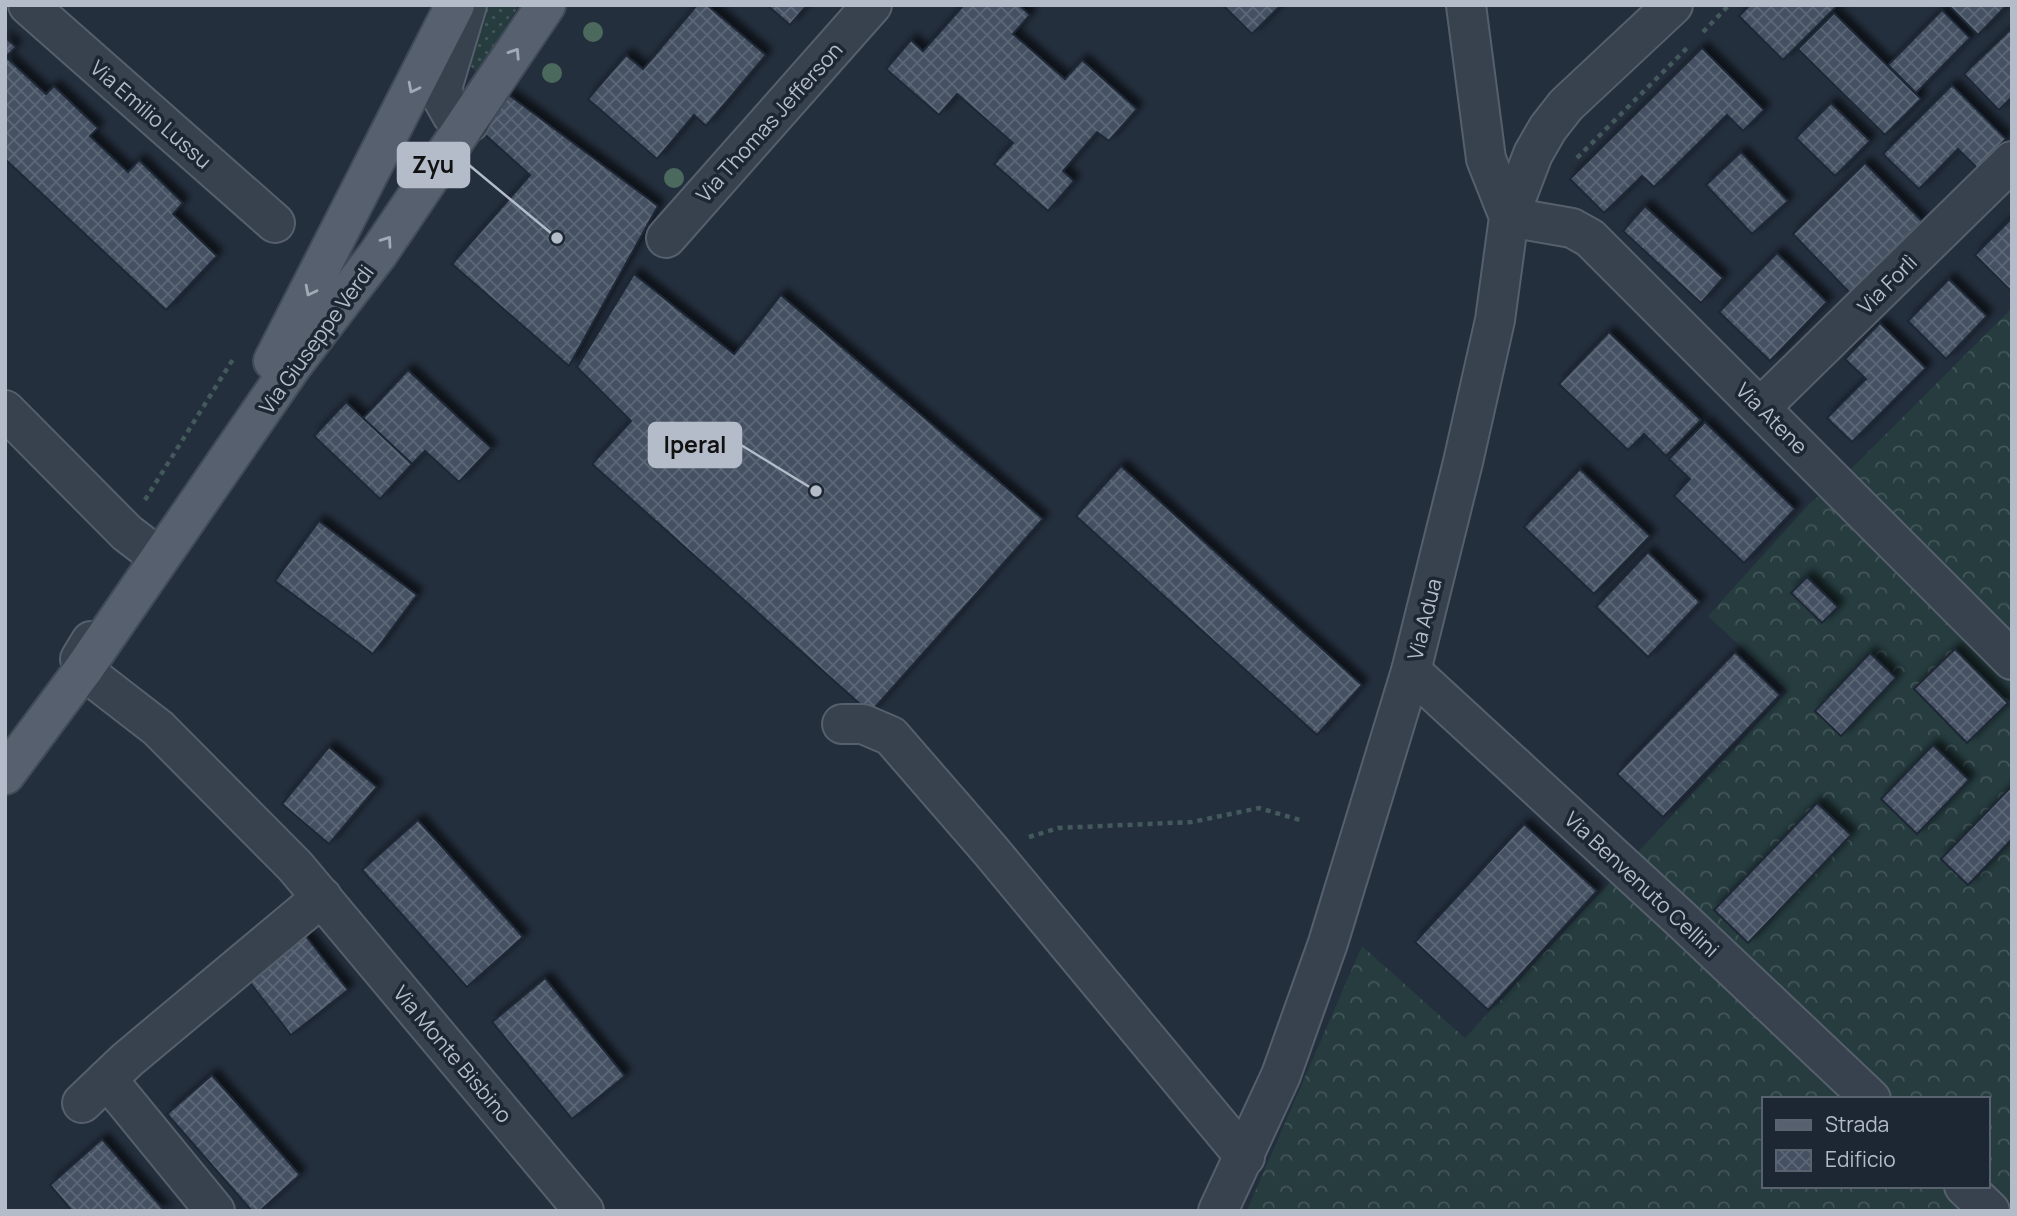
<svg xmlns="http://www.w3.org/2000/svg" width="2017" height="1216" font-family="Manrope,sans-serif">
	<style>
		.grass { fill: url(#grass-dots) }
		.forest { fill: url(#forest-crowns); fill-rule: evenodd }
		.building { fill: url(#building-cross-hatch); stroke: #1f2835; stroke-width: 2; filter: url(#shadow) }
		.lines { fill: none; stroke-linecap: round; stroke-linejoin: round }
		.minor-casing { stroke: #565f6c; stroke-width: 42 }
		.major-casing { stroke: #414a57; stroke-width: 42 }
		.path { stroke: #44595c; stroke-width: 4.5; stroke-dasharray: 5 5; stroke-linecap: butt }
		.minor { stroke: #38414e; stroke-width: 38 }
		.major { stroke: #56606e; stroke-width: 38 }
		.tree { fill: #4b6a5d }
		.oneway { stroke: #a1aab7 }
		.labels { text-anchor: middle; dominant-baseline: central; stroke-width: 7; stroke-linejoin: round; paint-order: stroke }
		.street-label { font-size: 21px; fill: #b4bcc9; stroke: #1d2633 }
		.leader { fill: none; stroke: #b4bcc9; stroke-width: 2.5 }
		.callout-dot { fill: #b4bcc9; stroke: #1d2633; stroke-width: 2.5 }
		.callout { fill: #b4bcc9; stroke: #b4bcc9; stroke-width: 2.5 }
		.callout-label { font-size: 23px; text-anchor: middle; font-weight: bold; fill: #111 }
	</style>
	<defs>
		<pattern id="grass-dots" width="8" height="8" patternUnits="userSpaceOnUse" patternTransform="scale(1.75)"><rect width="8" height="8" fill="#263c3f"/><path d="M2 2h.1M6 6h.1" fill="none" stroke="#435659" stroke-width="1.8" stroke-linecap="round"/></pattern>
		<pattern id="forest-crowns" width="20" height="18" patternUnits="userSpaceOnUse" patternTransform="scale(1.75)"><rect width="20" height="18" fill="#263c3f"/><path d="M2 6a3 3 0 1 1 6 0M12 15a3 3 0 1 1 6 0" fill="none" stroke="#435659"/></pattern>
		<pattern id="building-cross-hatch" width="8" height="8" patternUnits="userSpaceOnUse" patternTransform="scale(1.75)"><rect width="8" height="8" fill="#455162"/><path d="M0 0l8 8M0 8l8-8" fill="none" stroke="#5d6877"/></pattern>
		<filter id="shadow"><feDropShadow dx="6" dy="-6" stdDeviation="3.5" flood-color="#0009"/></filter>
	</defs>
	<rect width="100%" height="100%" fill="#242f3e"/>
	<path class="grass" d="M483,5H519L477,73L464,59Z"/>
	<path class="forest" d="M2012,308V1211H1250L1248,1208L1362,946L1465,1038L1788,691L1708,616L1809,504L1852,468ZM1763,1099H1987V1186H1763Z"/>
	<g class="building">
		<path d="M697,5H707L766,55L706,126L694,115L657,159L588,99L626,55L643,69Z"/>
		<path d="M767,5H807L790,25Z"/>
		<path d="M960,5H1019L1030,15L1013,34L1065,79L1082,60L1137,109L1109,141L1097,132L1063,171L1074,181L1048,211L994,164L1013,143L957,94L939,115L886,69L911,40L923,51L962,7Z"/>
		<path d="M1223,5H1281L1252,34Z"/>
		<path d="M1750,5H1838L1783,60L1739,16Z"/>
		<path d="M1948,5H2007L1978,35Z"/>
		<path d="M1942,10L1970,38L1916,93L1888,65Z"/>
		<path d="M1834,13L1921,99L1885,135L1798,49Z"/>
		<path d="M2012,28V97L1999,110L1964,74Z"/>
		<path d="M5,37L16,47L6,57L46,94L54,86L98,128L90,136L128,172L139,160L183,203L173,214L217,256L166,310L5,159Z"/>
		<path d="M1702,48L1764,110L1743,131L1727,115L1654,187L1642,176L1604,213L1570,179Z"/>
		<path d="M1952,85L2006,139L1977,168L1958,149L1919,189L1883,154Z"/>
		<path d="M509,95L658,206L569,366L452,264L530,175L482,132Z"/>
		<path d="M1831,103L1870,141L1835,176L1796,138Z"/>
		<path d="M1741,152L1788,201L1752,234L1706,185Z"/>
		<path d="M1865,163L1922,221L1850,293L1793,234Z"/>
		<path d="M1645,206L1723,278L1701,303L1623,231Z"/>
		<path d="M2012,218V290L2011,291L1975,255Z"/>
		<path d="M1777,253L1827,302L1770,361L1719,312Z"/>
		<path d="M634,274L734,354L781,295L1043,519L870,713L592,464L631,421L577,367Z"/>
		<path d="M1949,279L1987,316L1946,359L1908,321Z"/>
		<path d="M1880,323L1926,368L1852,442L1827,418L1866,379L1845,359Z"/>
		<path d="M1609,332L1701,420L1666,456L1644,434L1628,450L1559,384Z"/>
		<path d="M408,370L491,448L459,482L425,451L412,464L363,418Z"/>
		<path d="M346,402L412,464L380,499L314,436Z"/>
		<path d="M1705,422L1795,509L1744,563L1674,496L1690,479L1669,459Z"/>
		<path d="M1121,466L1362,685L1317,735L1076,516Z"/>
		<path d="M1580,469L1650,536L1594,594L1524,527Z"/>
		<path d="M319,521L417,595L373,654L275,581Z"/>
		<path d="M1648,552L1700,602L1648,657L1596,607Z"/>
		<path d="M1807,577L1838,607L1822,623L1791,593Z"/>
		<path d="M1955,649L2008,703L1967,743L1914,689Z"/>
		<path d="M1735,652L1780,695L1663,817L1617,774Z"/>
		<path d="M1870,653L1896,678L1841,736L1815,711Z"/>
		<path d="M1933,745L1969,780L1917,834L1881,799Z"/>
		<path d="M329,747L377,787L329,844L282,804Z"/>
		<path d="M2012,786V839L1968,885L1941,859Z"/>
		<path d="M1817,803L1851,835L1748,943L1714,910Z"/>
		<path d="M418,820L523,937L467,987L362,870Z"/>
		<path d="M1524,824L1597,891L1488,1010L1415,942Z"/>
		<path d="M305,935L348,990L291,1035L248,980Z"/>
		<path d="M545,978L625,1076L572,1119L492,1022Z"/>
		<path d="M212,1075L300,1175L260,1211H252L167,1114Z"/>
		<path d="M102,1139L165,1211H72L50,1185Z"/>
	</g>
	<g class="lines">
		<g class="minor-casing">
			<g id="minor">
				<path d="M28,5L275,223"/>
				<path d="M467,5L443,85L444,101L452,115L470,122"/>
				<path d="M1509,217L1572,228L1590,238L2012,660"/>
				<path d="M1509,217L1533,154L1548,128L1566,105L1673,5"/>
				<path d="M666,238L872,5"/>
				<path d="M1761,407L2012,161"/>
				<path d="M5,410L127,533L144,546"/>
				<path d="M91,641L80,659L83,670L158,728L295,866L584,1211"/>
				<path d="M1411,671L1684,922L1871,1099"/>
				<path d="M842,724H863L891,736L990,850L1245,1157"/>
				<path d="M107,1079L215,1211"/>
				<path d="M82,1103L127,1060L322,897"/>
				<path d="M1964,1186L1990,1211"/>
				<path d="M1218,1211L1281,1075L1328,943L1411,671L1463,462L1495,320L1509,217L1486,159L1466,5"/>
			</g>
		</g>
		<g class="major-casing">
			<g id="major">
				<path d="M273,361L455,5"/>
				<path d="M5,775L83,670L292,366L378,254L546,5"/>
			</g>
		</g>
		<g class="path">
			<path d="M1703,32L1729,5"/>
			<path d="M1577,158L1687,48"/>
			<path d="M145,500L235,356"/>
			<path d="M1029,837L1058,828L1192,822L1259,808L1300,820"/>
		</g>
		<use href="#minor" class="minor"/>
		<use href="#major" class="major"/>
	</g>
	<g class="tree">
		<circle cx="593" cy="32" r="10"/>
		<circle cx="552" cy="73" r="10"/>
		<circle cx="674" cy="178" r="10"/>
	</g>
	<defs><path id="oneway-chevron" d="M-2-3.5L2.5 0L-2 3.5" fill="none" stroke-width="1.6" stroke-linecap="round" stroke-linejoin="round" transform="scale(1.75)"/></defs>
	<g class="oneway">
		<use href="#oneway-chevron" transform="translate(515 53) rotate(-57)"/>
		<use href="#oneway-chevron" transform="translate(413 88) rotate(117)"/>
		<use href="#oneway-chevron" transform="translate(387 241) rotate(-55)"/>
		<use href="#oneway-chevron" transform="translate(310 291) rotate(117)"/>
	</g>
	<g class="labels">
		<g class="street-label">
			<text transform="translate(151 114) rotate(41)">Via Emilio Lussu</text>
			<text transform="translate(769 122) rotate(-48)">Via Thomas Jefferson</text>
			<text transform="translate(1887 284) rotate(-45)">Via Forlì</text>
			<text transform="translate(316 339) rotate(-54)">Via Giuseppe Verdi</text>
			<text transform="translate(1772 418) rotate(45)">Via Atene</text>
			<text transform="translate(1424 619) rotate(-76)">Via Adua</text>
			<text transform="translate(1642 884) rotate(43)">Via Benvenuto Cellini</text>
			<text transform="translate(453 1054) rotate(50)">Via Monte Bisbino</text>
		</g>
	</g>
	<path class="leader" d="M557 238L469 165M816 491L741 445"/>
	<g class="callout-dot">
		<circle cx="557" cy="238" r="7"/>
		<circle cx="816" cy="491" r="7"/>
	</g>
	<g class="callout">
		<rect x="398" y="143" width="71" height="44" rx="7"/>
		<rect x="649" y="423" width="92" height="44" rx="7"/>
	</g>
	<g class="callout-label">
		<text x="433" y="173">Zyu</text>
		<text x="695" y="453">Iperal</text>
	</g>
	<rect width="2017" height="1216" fill="none" stroke="#b4bcc9" stroke-width="14"/>
	<rect x="1762" y="1097" width="228" height="91" fill="#1d2633" stroke="#59626f" stroke-width="2"/>
	<rect x="1776" y="1120" width="35" height="10" fill="#56606e" stroke="#59626f" stroke-width="2"/>
	<text x="1825" y="1132" font-size="21" fill="#b4bcc9">Strada</text>
	<rect x="1776" y="1150" width="35" height="21" fill="url(#building-cross-hatch)" stroke="#59626f" stroke-width="2"/>
	<text x="1825" y="1167" font-size="21" fill="#b4bcc9">Edificio</text>
</svg>
